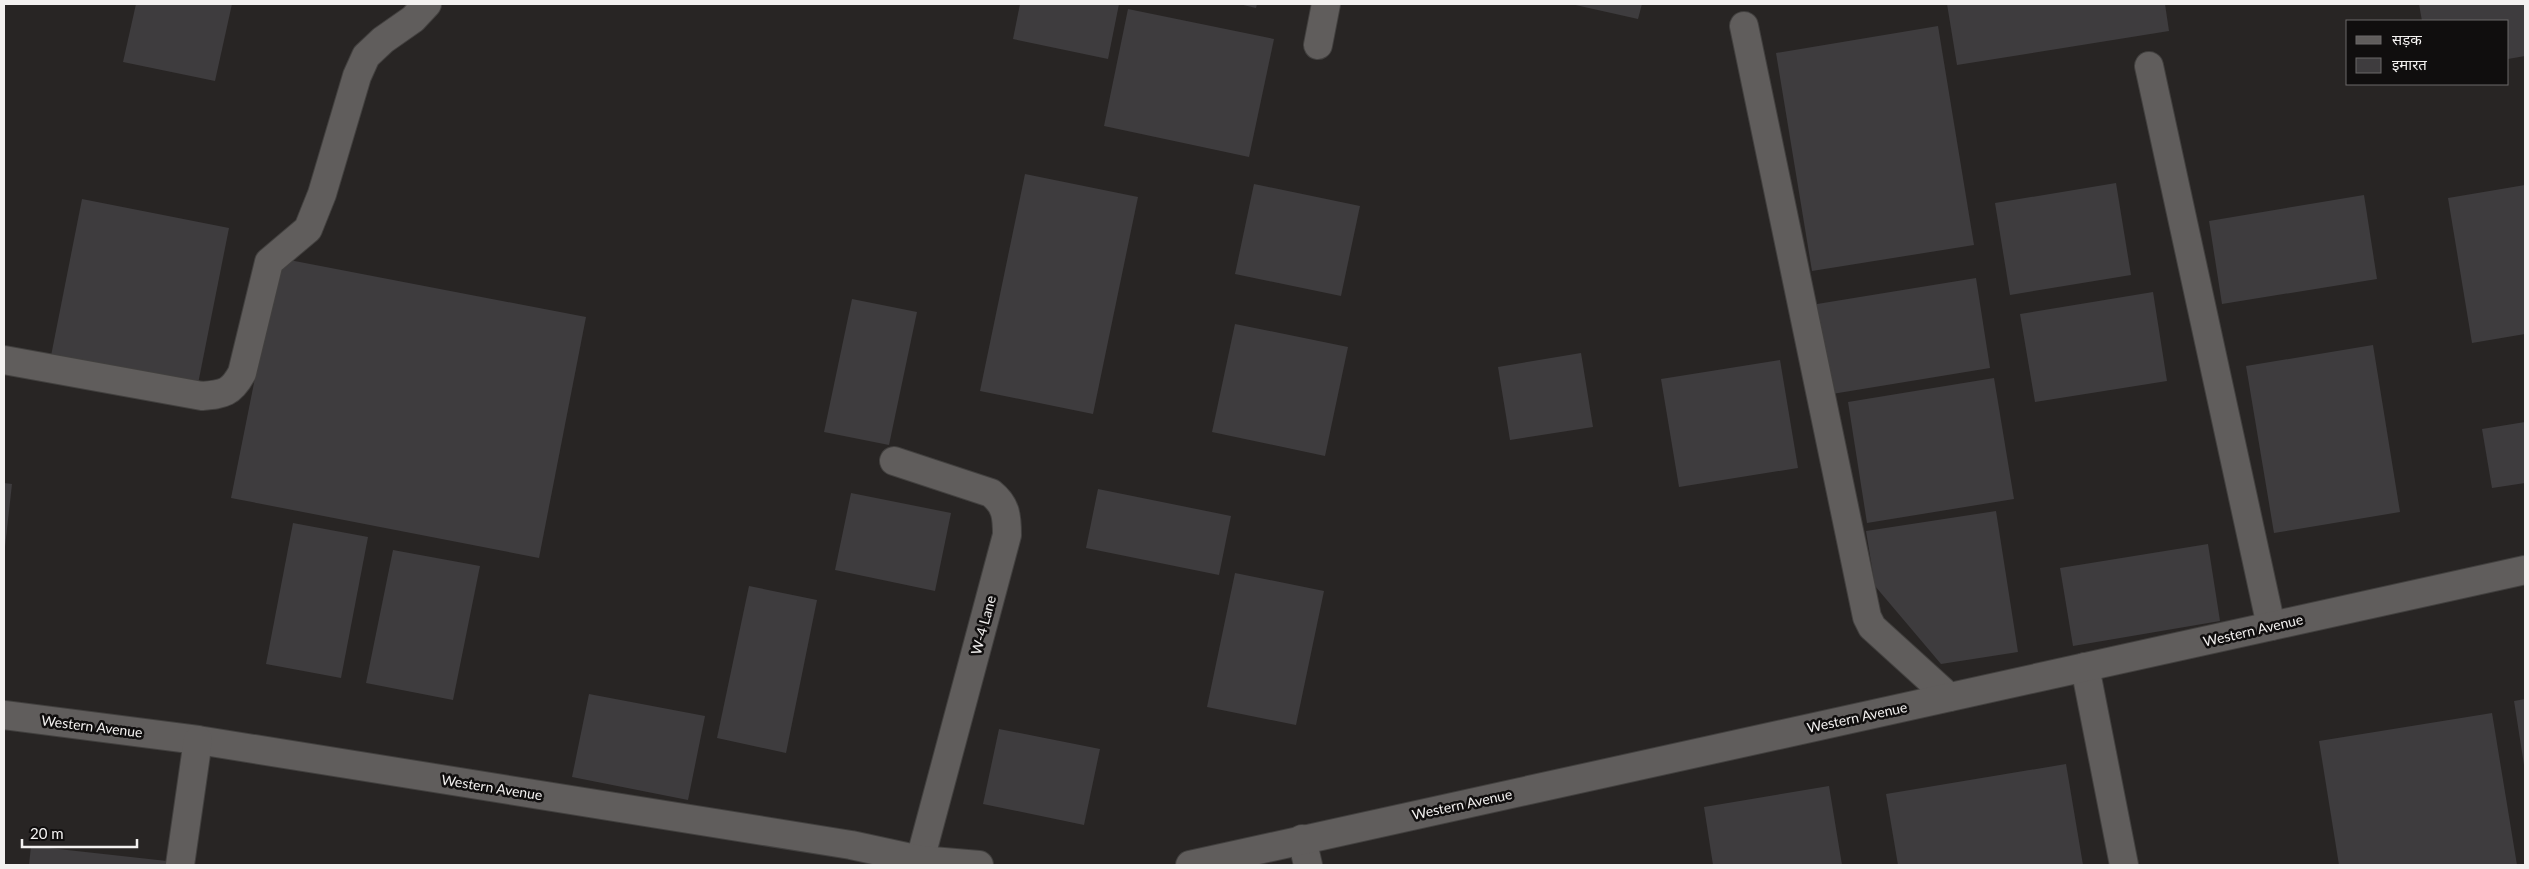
<svg xmlns="http://www.w3.org/2000/svg" width="2529" height="869" font-family="Lato,'Noto Sans Devanagari',sans-serif">
	<style>
		.building { fill: #3e3c3e }
		.lines { fill: none; stroke-linecap: round; stroke-linejoin: round }
		.minor-casing { stroke: #42403f; stroke-width: 30 }
		.minor { stroke: #605d5c; stroke-width: 28 }
		.labels { text-anchor: middle; dominant-baseline: central; stroke-width: 5; stroke-linejoin: round; paint-order: stroke }
		.street-label { font-size: 14px; fill: #f3f1f0; stroke: #100e0e }
	</style>
	<rect width="100%" height="100%" fill="#282524"/>
	<g class="building">
		<path d="M136,4H232L215,81L123,62Z"/>
		<path d="M1020,4H1119L1108,59L1013,39Z"/>
		<path d="M1239,4H1257L1256,8Z"/>
		<path d="M1571,4H1642L1638,19Z"/>
		<path d="M1947,4H2165L2169,31L1957,65Z"/>
		<path d="M2419,4H2525V56L2508,59V21H2422Z"/>
		<path d="M1128,9L1274,39L1249,157L1104,126Z"/>
		<path d="M1938,26L1974,245L1812,271L1776,53Z"/>
		<path d="M1025,174L1138,197L1093,414L980,391Z"/>
		<path d="M2116,183L2131,275L2010,295L1995,203Z"/>
		<path d="M1254,184L1360,206L1341,296L1235,274Z"/>
		<path d="M2525,185V334L2472,343L2448,198Z"/>
		<path d="M2364,195L2377,279L2222,304L2209,221Z"/>
		<path d="M82,199L229,228L197,389L50,361Z"/>
		<path d="M279,258L586,317L539,558L231,498Z"/>
		<path d="M1976,278L1990,368L1826,395L1811,305Z"/>
		<path d="M2153,292L2167,381L2035,402L2020,314Z"/>
		<path d="M852,299L917,312L889,445L824,432Z"/>
		<path d="M1235,324L1348,347L1325,456L1212,432Z"/>
		<path d="M2373,345L2400,512L2274,533L2246,366Z"/>
		<path d="M1581,353L1593,427L1510,440L1498,367Z"/>
		<path d="M1780,360L1798,468L1679,487L1661,379Z"/>
		<path d="M1994,378L2014,499L1867,523L1848,402Z"/>
		<path d="M2525,422V483L2492,488L2482,429Z"/>
		<path d="M4,483L12,484L5,547H4Z"/>
		<path d="M1098,489L1231,516L1219,575L1086,548Z"/>
		<path d="M851,493L951,513L935,591L835,570Z"/>
		<path d="M1996,511L2018,652L1941,664L1875,586L1866,531Z"/>
		<path d="M293,523L368,537L341,678L266,664Z"/>
		<path d="M2208,544L2220,621L2073,646L2060,568Z"/>
		<path d="M393,550L480,566L453,700L366,683Z"/>
		<path d="M1235,573L1324,591L1296,725L1207,707Z"/>
		<path d="M749,586L817,600L786,753L717,738Z"/>
		<path d="M589,694L705,716L688,800L572,777Z"/>
		<path d="M2525,699V765H2524L2514,701Z"/>
		<path d="M2492,713L2517,865H2339L2319,741Z"/>
		<path d="M999,729L1100,749L1084,825L983,804Z"/>
		<path d="M2066,764L2083,865H1898L1886,794Z"/>
		<path d="M1829,786L1842,865H1713L1704,807Z"/>
		<path d="M31,846L167,861L166,865H29Z"/>
	</g>
	<g class="lines">
		<g class="minor-casing">
			<g id="minor">
				<path d="M1744,26L1867,617L1872,627L1949,697"/>
				<path d="M1318,45L1326,4"/>
				<path d="M2149,66L2271,626"/>
				<path d="M4,360L202,396C224,394 231,393 242,373L269,262L308,229L322,194L357,76L366,56L383,40L413,19L427,4"/>
				<path d="M894,461L991,493C1006,505 1007,516 1007,535L920,860"/>
				<path d="M2085,667L2124,865"/>
				<path d="M4,715L198,740L851,845L920,860L979,865"/>
				<path d="M1302,839L1308,865"/>
				<path d="M180,865L198,740"/>
				<path d="M1190,865L2525,570"/>
			</g>
		</g>
		<use href="#minor" class="minor"/>
	</g>
	<g class="labels">
		<g class="street-label">
			<text transform="translate(983 625) rotate(-75)">W-4 Lane</text>
			<text transform="translate(2253 630) rotate(-13)">Western Avenue</text>
			<text transform="translate(1857 717) rotate(-12)">Western Avenue</text>
			<text transform="translate(92 726) rotate(7)">Western Avenue</text>
			<text transform="translate(492 787) rotate(9)">Western Avenue</text>
			<text transform="translate(1462 804) rotate(-12)">Western Avenue</text>
		</g>
	</g>
	<rect width="2529" height="869" fill="none" stroke="#f3f1f0" stroke-width="10"/>
	<rect x="2346" y="20" width="162" height="65" fill="#100e0e" stroke="#6b6968"/>
	<rect x="2356" y="36" width="25" height="8" fill="#605d5c" stroke="#6b6968"/>
	<text x="2392" y="45" font-size="15" fill="#f3f1f0">सड़क</text>
	<rect x="2356" y="58" width="25" height="15" fill="#3e3c3e" stroke="#6b6968"/>
	<text x="2392" y="70" font-size="15" fill="#f3f1f0">इमारत</text>
	<path d="M22 839v8h115v-8" fill="none" stroke="#f3f1f0" stroke-width="2.5"/>
	<text x="30" y="839" font-size="15" fill="#f3f1f0" stroke="#100e0e" stroke-width="4" paint-order="stroke">20 m</text>
</svg>
